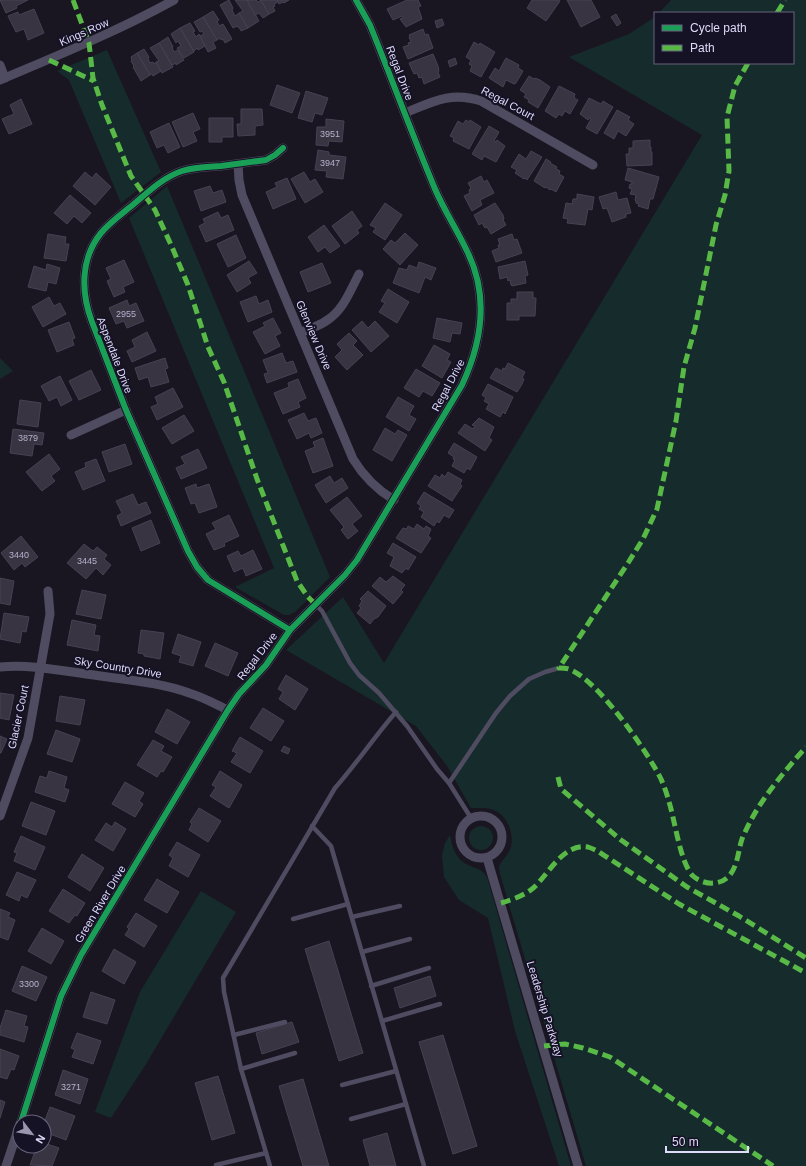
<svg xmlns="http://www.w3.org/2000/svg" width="806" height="1166" font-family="Arial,sans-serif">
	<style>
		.green { fill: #162b2c }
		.building { fill: #383442; stroke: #464254 }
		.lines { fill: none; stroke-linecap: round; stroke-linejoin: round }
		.service { stroke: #4f4c61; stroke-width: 4.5 }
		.minor { stroke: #4f4c61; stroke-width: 9 }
		.quiet { stroke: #58b947; stroke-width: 5; stroke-dasharray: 10 5; stroke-linecap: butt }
		.cycleway-casing { stroke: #161225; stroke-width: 8 }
		.cycleway { stroke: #1a9f57; stroke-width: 6 }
		.labels { text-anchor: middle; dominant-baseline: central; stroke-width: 4; stroke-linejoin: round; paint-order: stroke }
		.number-label { font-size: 9px; fill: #b5b1cd }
		.street-label { font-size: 11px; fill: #dfdbfb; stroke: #161225 }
	</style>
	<rect width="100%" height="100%" fill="#191621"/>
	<g class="green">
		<path d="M671,0H806V1166H586L500,874L499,866C502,861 507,855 510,850C515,837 509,818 496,811C489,807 480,808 471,808L447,766L416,726L286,650L343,597L384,663L702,135L569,57L629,34L655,17V63H793V13H659Z"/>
		<path d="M107,50L161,172L121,203L69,80L57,71Z"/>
		<path d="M167,186L330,577L295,612L289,615H284L235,587L274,568L129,218Z"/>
		<path d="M0,358L13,371L0,379Z"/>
		<circle cx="481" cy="838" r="12"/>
		<path d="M450,835C452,846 455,858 466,864C475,869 480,867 487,877L571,1166H559L515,1031L488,918L459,900L444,877L442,855L445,843Z"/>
		<path d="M201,891L236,912L146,1064L111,1118L95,1112L140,992Z"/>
	</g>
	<g class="building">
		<path d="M0,0H28L16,6L17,8L6,13Z"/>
		<path d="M229,0L233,8L232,10L235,16L239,13L248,28L241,31L239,27H237V26L233,28L220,5Z"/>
		<path d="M235,0H247L259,21L248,28L239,13L243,11Z"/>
		<path d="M247,0H256L258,2L261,0L269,14L263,18L259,13L255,15Z"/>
		<path d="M261,0H277L278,2L274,4L275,6L273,7L275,11L269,14Z"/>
		<path d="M277,0H289L284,3L283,2L279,4Z"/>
		<path d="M407,0H418L421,6L418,7L422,19L406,27L400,19L403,18L402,16L393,20L387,9Z"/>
		<path d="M532,0H558L560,1L546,21L527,8Z"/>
		<path d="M567,0H591L600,17L581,27Z"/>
		<path d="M34,9L44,33L28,40L24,29L16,32L8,16L18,12L19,15Z"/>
		<path d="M213,11L219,20L217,21L219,26L223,24L232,39L225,43L223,39L221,40L220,38L217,40L203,17Z"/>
		<path d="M616,14L621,23L617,26L611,17Z"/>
		<path d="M203,17L217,40L213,42L216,48L208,52L200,36L204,34L202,31L200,32L194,22Z"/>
		<path d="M442,19L444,25L437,28L435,21Z"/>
		<path d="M190,23L195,31L193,32L196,37L199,34L205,46L198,50L197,48L194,51L180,28Z"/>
		<path d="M180,28L194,52L184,58L177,48L181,46L178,41L176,43L171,34Z"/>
		<path d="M423,29L425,35L428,34L433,48L408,59L403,47L409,45L408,43L411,42L409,37L410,36L409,35Z"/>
		<path d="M168,37L173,47H172L174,52L178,50L184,60L176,65V63L172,65L159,43Z"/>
		<path d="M474,42L479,45L480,43L495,52L481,77L470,71L472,66L469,64L471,60L466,57Z"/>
		<path d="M159,43L173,67L162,73L156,62L159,61L150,48Z"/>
		<path d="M144,49L149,57L148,59L150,63L153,62L154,64L156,62L161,71L153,76L152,74L150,75L137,53Z"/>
		<path d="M137,53L150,75L141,81L133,67L134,66L131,61L132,60L131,57Z"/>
		<path d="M433,54L438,66L439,71L438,72L440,77L424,84L422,77L419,78L417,73L414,74L409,63Z"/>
		<path d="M455,58L457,64L450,67L448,61Z"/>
		<path d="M506,58L519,65L518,68L523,71L516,83L514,84L506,80L503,87L489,78L495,68L499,71Z"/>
		<path d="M529,76L534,79L535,78L540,80L550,87L538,108L528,102L529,100L524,97L526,94L520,90Z"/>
		<path d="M277,85L300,93L292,113L270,105Z"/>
		<path d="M559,86L575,94L574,98L578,100L570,114L565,111L562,116L559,114L556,118L545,111Z"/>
		<path d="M306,91L328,98L322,115L315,113L312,122L298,118Z"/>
		<path d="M589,98L601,104L603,101L613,107L597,134L586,128L591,119L589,118L588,120L580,114Z"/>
		<path d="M21,99L32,124L9,134L2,119L14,114L10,105Z"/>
		<path d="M241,109H262L263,125L255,126V135L238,136L237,124H241Z"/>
		<path d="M617,110L630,117L628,120L634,124L626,136L618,131L614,139L604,133Z"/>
		<path d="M193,113L200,129L193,132L197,141L183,147L172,122Z"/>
		<path d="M209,118H233V137H222V142H209Z"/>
		<path d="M326,119L344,121L342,142L329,141L328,146L316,145L317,127H326Z"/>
		<path d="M466,120L469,122L470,120L481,127L469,149L453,141L454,138L450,136L458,121L463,124Z"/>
		<path d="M169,123L180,147L168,153L164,145L157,148L150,132Z"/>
		<path d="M489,126L499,132L494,141L496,142L497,140L505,146L496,162L484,156L482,160L472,154Z"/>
		<path d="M650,140V147H651V152H652V165L627,166L626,154H629V148H633V141Z"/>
		<path d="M318,150L329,152V155L346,157L343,179L326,177L327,171L315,170Z"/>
		<path d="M531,151L542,157L527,180L525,178L524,179L515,173L517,170L511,167L519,154L526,159Z"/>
		<path d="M546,159L551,162L550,163L557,167L556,169L560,171L559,174L564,177L556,192L551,189L550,190L546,187L545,188L534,181Z"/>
		<path d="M628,168L659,177L653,199H650L648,209L638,206L639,204L636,203V201L635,200L636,195L630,194L632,189L629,188L630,184H632V182L625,180Z"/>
		<path d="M85,172L92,178L96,173L111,187L95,205L73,186Z"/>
		<path d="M304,172L310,182L315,179L323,192L305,203L291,179Z"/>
		<path d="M481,176L484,182L487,180L494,193L480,200L482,205L472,211L464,196L470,193L469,190L471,188L468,183Z"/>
		<path d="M287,178L296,199L273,209L266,192L277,187L275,183Z"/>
		<path d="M210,186L213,193L222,190L226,202L201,211L194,191Z"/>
		<path d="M616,192L618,200L627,198L631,213L626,214V217L612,222L607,208L603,209L599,197Z"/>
		<path d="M577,194L594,197L592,210L588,209L585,225L567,223L568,219L563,218L566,203L572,204L573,199H577Z"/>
		<path d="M70,195L91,213L82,223L74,216L67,224L54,213Z"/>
		<path d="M385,203L402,215L385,240L373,232L376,228L370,225Z"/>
		<path d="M495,203L503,215L504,219L503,220L506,225L491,234L487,227L485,228L482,223L479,225L474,215Z"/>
		<path d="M352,211L362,226L357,230L359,233L345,244L332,226Z"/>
		<path d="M218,212L221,218L228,215L234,230L206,242L199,226L205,223L203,219Z"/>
		<path d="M324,225L340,246L330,253L325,247L318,252L308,237Z"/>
		<path d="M405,233L418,245L400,265L383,249L391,240L395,243Z"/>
		<path d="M48,234L66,237L65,244H69L66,261L44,258Z"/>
		<path d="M512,234L514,240L517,239L522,253L496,262L492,251L499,248L498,245H500L498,239Z"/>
		<path d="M236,235L246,258L228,267L217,244Z"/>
		<path d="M124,260L134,282L123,287L125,292L114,297L107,281L111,279L106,268Z"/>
		<path d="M249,261L257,273L248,278L251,283L237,292L227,275Z"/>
		<path d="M525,261L528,275L525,276L526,283L512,286L511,285L510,280L508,281L507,277L500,279L498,267Z"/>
		<path d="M419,262L436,268L431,280L425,277L419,293L393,283L399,268L407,270L409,265L417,268Z"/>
		<path d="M322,263L331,283L308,292L300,272Z"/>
		<path d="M47,264L60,268L56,284L48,282L46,291L28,287L34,266L46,270Z"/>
		<path d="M388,289L409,302L397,323L379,312L385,303L381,301Z"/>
		<path d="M517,292H533V298H536L535,316H519V320H507V303H511V299H517Z"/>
		<path d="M256,296L259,304L268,300L272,312L248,322L240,302Z"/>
		<path d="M49,297L54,306L60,303L66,314L43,327L32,307Z"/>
		<path d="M127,300L129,306L136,303L144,321L127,328L124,321L116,324L109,308Z"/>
		<path d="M273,318L281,333L275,336L280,346L265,354L253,332L265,326L263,323Z"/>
		<path d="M437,318L462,323L460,334L452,333L450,342L433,338Z"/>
		<path d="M362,321L368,328L375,321L389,336L371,352L352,330Z"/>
		<path d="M69,322L75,338L72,339L74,345L57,352L48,330Z"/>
		<path d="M147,332L156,351L132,362L127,351L135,347L132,340Z"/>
		<path d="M349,333L357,341L353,345L363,355L347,370L335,357L342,350L337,344Z"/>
		<path d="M434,345L450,354L447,360L451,362L442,378L422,366Z"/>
		<path d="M282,353L286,363L293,361L297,372L267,383L264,374L268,373L263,360Z"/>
		<path d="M165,358L168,368L165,369L169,382L151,387L148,377L139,380L135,368Z"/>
		<path d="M508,363L525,372L522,378L524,379L522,384L517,392L490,378L496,368L502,371L503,368L505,369Z"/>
		<path d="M416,369L440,383L432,396L423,391L419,397L404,388Z"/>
		<path d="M91,370L101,390L79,400L69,381Z"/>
		<path d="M60,376L72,400L61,406L57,397L49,401L41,386Z"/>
		<path d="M298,379L306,398L298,402L300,407L283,414L274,393L289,387L288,383Z"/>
		<path d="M488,384L513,397L505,414L503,412L500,417L486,409L489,404L484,401L486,398L482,395Z"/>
		<path d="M173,388L183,407L157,420L151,407L158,404L155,397Z"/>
		<path d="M398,397L414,406L409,415L416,419L409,431L386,417Z"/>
		<path d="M20,400L41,403L38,427L17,424Z"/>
		<path d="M304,413L308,421L316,418L322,433L311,438L309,433L297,439L288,420Z"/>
		<path d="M184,415L194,431L172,444L162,428Z"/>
		<path d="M479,418L494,427L489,438L492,440L485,451L458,433L465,424L473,429L475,426L472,425Z"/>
		<path d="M385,428L395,434L398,430L407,435L392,461L373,450Z"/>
		<path d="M13,429L44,433L42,445L34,444L32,456L10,453Z"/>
		<path d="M323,438L333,466L313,473L305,451L315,447L313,442Z"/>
		<path d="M454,443L477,457L470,470L467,468L464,473L452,466L455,460L453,459L454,457L448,453Z"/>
		<path d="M125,444L132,464L109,472L102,452Z"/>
		<path d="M198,449L207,468L181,479L176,468L185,464L181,457Z"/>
		<path d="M49,454L60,469L51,476L55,481L42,491L26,472Z"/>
		<path d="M96,459L105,481L83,490L75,472L86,467L85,463Z"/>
		<path d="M448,472L462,480L460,484L462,486L452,501L428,486L435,475L440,478L442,474L445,477Z"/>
		<path d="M330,476L334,483L342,478L348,488L326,503L315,485Z"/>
		<path d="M196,484L197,488L209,484L217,507L199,513L195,503L191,504L185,488Z"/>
		<path d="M424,492L454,510L449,518L444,515L439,523L437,521L434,526L421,517L424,512L419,509L421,506L417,503Z"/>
		<path d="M133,494L138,505L146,502L151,513L121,526L117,516L122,513L116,501Z"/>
		<path d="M347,497L362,516L352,524L358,531L348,539L341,530L344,527L330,510Z"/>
		<path d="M229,515L239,536L224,543L225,546L214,550L206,534L216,529L212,523Z"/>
		<path d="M151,520L160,543L141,551L132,528Z"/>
		<path d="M417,524L424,529L426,526L431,529L428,536L431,538L421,553L396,538L403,528L407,529L408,526L414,529Z"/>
		<path d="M21,536L38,557L25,567L22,563L14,570L1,553Z"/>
		<path d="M393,543L416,557L408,570L406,568L402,573L390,566L394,557L387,553Z"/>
		<path d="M84,544L93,551L97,547L107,555L104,559L111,565L103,575L96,568L86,579L67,563Z"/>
		<path d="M253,550L262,569L246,576L243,568L234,572L227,556L238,551L241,556Z"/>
		<path d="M393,576L405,585L401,590L403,592L393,604L372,586L380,577L386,582Z"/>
		<path d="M0,578L14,581L10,605L0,603Z"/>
		<path d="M82,590L106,595L101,619L76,614Z"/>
		<path d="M368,591L386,606L378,617L374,619L370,624L357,613L361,608L359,606L362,601L360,599Z"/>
		<path d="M4,613L29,617L26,632L22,631L20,643L0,639Z"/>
		<path d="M72,620L96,625L94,635L100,636L98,651L67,645Z"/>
		<path d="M141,630L164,633L160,659L144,656V654L138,653Z"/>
		<path d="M178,634L201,642L193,666L179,662L181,656L172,653Z"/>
		<path d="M215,643L238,653L228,676L205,666Z"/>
		<path d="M286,675L308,689L295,710L279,699L283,692L278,689Z"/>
		<path d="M0,693L14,695L9,720L0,718Z"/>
		<path d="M60,696L85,700L80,725L56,721Z"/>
		<path d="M263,708L284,721L271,741L250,728Z"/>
		<path d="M167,709L190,722L177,744L155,732Z"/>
		<path d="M56,730L80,739L72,762L47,754Z"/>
		<path d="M0,736L7,739L1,753H0Z"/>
		<path d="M240,737L263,751L250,773L231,762L237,753L232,751Z"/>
		<path d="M153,740L164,746L161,751L172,757L163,772L161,771L157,777L137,765Z"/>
		<path d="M284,746L290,749L288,754L281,751Z"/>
		<path d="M49,771L67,777L64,788L69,790L65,802L35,792L40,776L47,778Z"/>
		<path d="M220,771L242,785L229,808L210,796L216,787L212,785Z"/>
		<path d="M125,782L144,793L139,801L143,804L135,817L112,804Z"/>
		<path d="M31,802L55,811L46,835L22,826Z"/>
		<path d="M199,808L221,821L208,842L189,830L192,824L190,822Z"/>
		<path d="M115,822L126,829L113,851L95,840L106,823L112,827Z"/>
		<path d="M21,836L45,847L35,870L14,861L17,853L14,852Z"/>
		<path d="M177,842L200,855L188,877L169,866L173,858L169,855Z"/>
		<path d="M82,854L104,868L90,891L68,877Z"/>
		<path d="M17,872L36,880L27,898L21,895L19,901L6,895Z"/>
		<path d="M157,879L179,892L167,913L144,900Z"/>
		<path d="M63,889L85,903L77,916L75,915L69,923L49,911Z"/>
		<path d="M0,909L10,913L8,917L15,920L8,940L0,937Z"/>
		<path d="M136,913L157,926L144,947L125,935L129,929L127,927Z"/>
		<path d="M42,928L64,941L51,964L28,951Z"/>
		<path d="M329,941L363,1053L339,1061L305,949Z"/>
		<path d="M114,949L136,962L124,984L102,971Z"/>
		<path d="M22,966L47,977L36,1001L12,991Z"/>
		<path d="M430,976L436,996L400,1008L394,988Z"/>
		<path d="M91,992L115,1000L107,1024L83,1017Z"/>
		<path d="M6,1010L27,1016L24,1026L28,1027L24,1042L0,1035V1028Z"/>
		<path d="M292,1022L299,1042L262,1054L256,1033Z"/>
		<path d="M77,1033L101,1041L93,1064L72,1057L75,1050L71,1048Z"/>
		<path d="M443,1035L477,1146L453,1154L419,1042Z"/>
		<path d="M0,1049L19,1056L14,1070L11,1069L7,1079L0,1077Z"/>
		<path d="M63,1070L88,1079L80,1104L55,1095Z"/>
		<path d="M218,1076L235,1133L212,1140L195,1083Z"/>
		<path d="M303,1079L329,1166H303L279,1086Z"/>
		<path d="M0,1100L5,1102L0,1118Z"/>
		<path d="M50,1107L75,1116L66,1140L44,1132L47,1124L44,1123Z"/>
		<path d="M387,1133L396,1166H370L363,1140Z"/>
		<path d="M44,1143L59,1148L52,1166L30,1165L37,1146H44Z"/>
	</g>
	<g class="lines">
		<g class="service">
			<path d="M315,604L322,611L350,663L359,675L379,693L407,726L437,769L449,783L471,818"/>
			<path d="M449,783L496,713L510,696L529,679L545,672L559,668"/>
			<path d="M312,826L331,846L424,1166"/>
			<path d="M352,917L400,906"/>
			<path d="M293,919L348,904"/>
			<path d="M362,952L410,939"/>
			<path d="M371,986L429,968"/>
			<path d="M382,1021L440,1004"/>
			<path d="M234,1035L285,1022"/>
			<path d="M241,1069L295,1053"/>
			<path d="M342,1085L396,1071"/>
			<path d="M351,1119L406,1104"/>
			<path d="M216,1165L266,1153"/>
			<path d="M270,1166L241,1069L224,992L223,978L335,788C357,763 375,736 396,712"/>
		</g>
		<g class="minor">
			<path d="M0,65L5,78"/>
			<path d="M0,80C59,55 118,31 174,0"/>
			<path d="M405,113C432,102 451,91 481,101L593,165"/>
			<path d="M283,148L275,155L266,160C251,162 236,164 221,166C208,167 195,167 182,171C164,177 149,191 135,203C123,213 110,222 101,233C80,259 81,293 92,322L126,410L188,551L197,567L208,580L290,630"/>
			<path d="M238,164L239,180L242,195L353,459C364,477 376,489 394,500"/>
			<path d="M300,333C309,329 319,326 326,321C343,311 350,291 359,274"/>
			<path d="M71,435L126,410"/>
			<path d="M0,667C32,664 62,671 94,675C125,680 159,682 189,693C203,697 215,704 228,710"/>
			<circle cx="481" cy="837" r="21"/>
			<path d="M0,816L28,738L50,614L48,591"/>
			<path d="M487,858L578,1166"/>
			<path d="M21,1122L61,996L81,955L228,710L239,694L266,665L290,630L345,575L357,560L462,385C482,342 489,295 467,251C457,230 444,210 435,189C415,141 397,93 378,45L370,25L356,0"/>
			<path d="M6,1166L20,1124"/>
		</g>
		<g class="quiet">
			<path d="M73,0L89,43L93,78L102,105L131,176L155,210L172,247L188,285L208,347L224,382L257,479L297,581L308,597L315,604"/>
			<path d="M777,13L785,0"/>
			<path d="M49,60L94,81"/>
			<path d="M748,63L735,86L727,117L729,171L725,195L716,225L695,328L684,367L676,421L657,509L643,539L628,563L559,668C563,668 567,668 571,670C599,682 647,751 661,779C664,786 667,794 669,802C675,820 680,863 693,876C703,885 720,886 729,876C738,866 738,851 742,839C744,834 747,828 750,822C764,795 785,771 806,747"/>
			<path d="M558,777L561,789L621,840L687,887L739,916L806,958"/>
			<path d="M501,903C511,900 523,896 532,889C548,876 562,843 588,847C591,848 596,850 599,852L679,904L806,973"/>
			<path d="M544,1046L565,1044L583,1048L610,1057L773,1166"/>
		</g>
		<g class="cycleway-casing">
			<g id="cycleway">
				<path d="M283,148L275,155L266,160C251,162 236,164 221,166C208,167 195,167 182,171C164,177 149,191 135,203C123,213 110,222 101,233C80,259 81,293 92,322L126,410L188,551L197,567L208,580L290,630"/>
				<path d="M21,1122L61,996L81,955L228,710L239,694L266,665L290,630L345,575L357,560L462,385C482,342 489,295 467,251C457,230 444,210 435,189C415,141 397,93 378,45L370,25L356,0"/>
			</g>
		</g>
		<use href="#cycleway" class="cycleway"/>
	</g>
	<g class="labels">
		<g class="number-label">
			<text x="330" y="134">3951</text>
			<text x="330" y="163">3947</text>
			<text x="126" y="314">2955</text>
			<text x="28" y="438">3879</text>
			<text x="19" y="555">3440</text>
			<text x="87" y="561">3445</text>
			<text x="29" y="984">3300</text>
			<text x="71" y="1087">3271</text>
		</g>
		<g class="street-label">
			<text transform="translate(84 32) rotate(-24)">Kings Row</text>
			<text transform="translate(400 73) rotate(69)">Regal Drive</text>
			<text transform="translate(508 103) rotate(28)">Regal Court</text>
			<text transform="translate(314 335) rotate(67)">Glenview Drive</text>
			<text transform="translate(115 355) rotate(69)">Aspendale Drive</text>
			<text transform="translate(448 385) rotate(-62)">Regal Drive</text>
			<text transform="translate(257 656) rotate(-52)">Regal Drive</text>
			<text transform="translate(118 667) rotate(9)">Sky Country Drive</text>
			<text transform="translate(18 717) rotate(-78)">Glacier Court</text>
			<text transform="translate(100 904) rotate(-59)">Green River Drive</text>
			<text transform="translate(545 1009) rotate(73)">Leadership Parkway</text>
		</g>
	</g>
	<rect x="654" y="12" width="140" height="52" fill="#161225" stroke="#66627b"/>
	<rect x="662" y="25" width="20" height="6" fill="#1a9f57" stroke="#66627b"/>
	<text x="690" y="32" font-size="12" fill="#dfdbfb">Cycle path</text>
	<rect x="662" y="45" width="20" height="6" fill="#58b947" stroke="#66627b"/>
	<text x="690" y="52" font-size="12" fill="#dfdbfb">Path</text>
	<g transform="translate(32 1134) rotate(121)"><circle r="19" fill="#161225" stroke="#66627b"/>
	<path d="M0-3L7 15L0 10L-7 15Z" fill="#9a96af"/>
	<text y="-6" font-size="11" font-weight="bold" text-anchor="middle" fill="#dfdbfb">N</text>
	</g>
	<path d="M666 1146v6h82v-6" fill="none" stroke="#dfdbfb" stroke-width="2"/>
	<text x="672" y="1146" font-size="12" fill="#dfdbfb" stroke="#161225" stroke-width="3" paint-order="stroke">50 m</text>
</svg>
